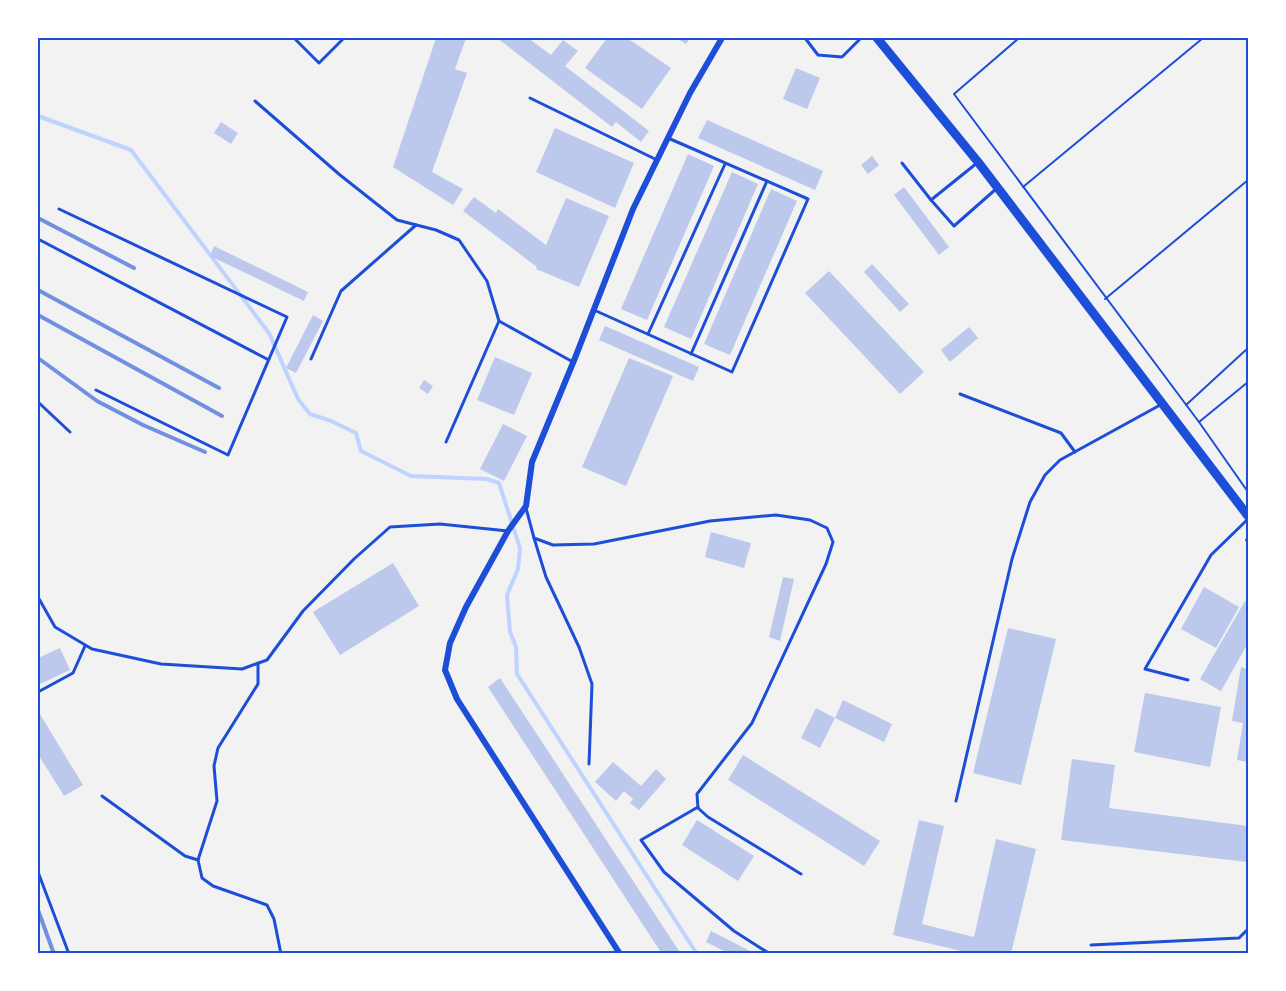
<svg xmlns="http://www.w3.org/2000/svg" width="1286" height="991" font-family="'Fira Sans Condensed',sans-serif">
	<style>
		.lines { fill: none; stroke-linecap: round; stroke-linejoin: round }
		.stream { stroke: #bfd3fe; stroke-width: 4 }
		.building { fill: #bdc9ec }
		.path { stroke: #1d4ed8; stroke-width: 2 }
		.service { stroke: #1d4ed8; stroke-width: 3 }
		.minor { stroke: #1d4ed8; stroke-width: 6 }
		.primary { stroke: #1d4ed8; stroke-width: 9 }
		.rail { stroke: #7290e2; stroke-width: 4 }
		.neatline { fill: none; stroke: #1d4ed8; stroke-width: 2 }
	</style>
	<rect width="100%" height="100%" fill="#f2f2f2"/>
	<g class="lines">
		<path class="stream" d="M38,116L131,150L269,333L298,399L310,414L331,421L356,433L361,451L411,476L487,479L499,483L520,548L518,569L507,595L510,632L516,647L517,674L697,954"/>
	</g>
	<g class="building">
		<path d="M436,38H466L455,69L467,73L432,172L463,189L453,205L393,167Z"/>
		<path d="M497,38H528L551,55L563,40L578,51L565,66L649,131L641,142L616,122L612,127Z"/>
		<path d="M607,38H627L671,68L642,109L585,68Z"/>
		<path d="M676,38H690L686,44Z"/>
		<path d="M796,68L820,78L807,109L783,99Z"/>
		<path d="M707,120L823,171L815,190L698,138Z"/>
		<path d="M221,122L238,133L231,144L214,133Z"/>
		<path d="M555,128L634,163L615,208L536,172Z"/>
		<path d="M688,154L714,166L647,320L621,309Z"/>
		<path d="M872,156L879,165L868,174L861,165Z"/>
		<path d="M732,172L758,184L691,339L664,327Z"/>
		<path d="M904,187L949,247L939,255L894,195Z"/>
		<path d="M771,189L797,201L730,355L704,344Z"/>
		<path d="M474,197L496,213L498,209L546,245L566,198L609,216L579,287L536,269L537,267L463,211Z"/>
		<path d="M214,246L308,292L304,301L210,256Z"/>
		<path d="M872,264L909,304L900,312L864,272Z"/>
		<path d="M829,271L924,372L900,394L805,293Z"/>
		<path d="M313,315L323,321L296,373L286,368Z"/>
		<path d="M605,326L699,367L693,381L599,340Z"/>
		<path d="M969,327L978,338L950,362L941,350Z"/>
		<path d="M495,357L532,373L514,415L477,400Z"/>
		<path d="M629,358L673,376L626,486L582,467Z"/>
		<path d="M424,380L433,386L428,394L419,388Z"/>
		<path d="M503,424L527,436L504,481L480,469Z"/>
		<path d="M711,532L751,543L744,568L705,557Z"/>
		<path d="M393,563L419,606L340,655L313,612Z"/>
		<path d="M783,577L794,579L780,641L769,637Z"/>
		<path d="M1204,587L1239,607L1216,648L1181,629Z"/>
		<path d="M1245,601L1248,603V643L1221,691L1200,679Z"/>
		<path d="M1008,628L1056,639L1021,785L973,773Z"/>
		<path d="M60,648L70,670L38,685V658Z"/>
		<path d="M1241,667L1248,669V762L1237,760L1243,723L1232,721Z"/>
		<path d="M500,678L681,954H662L488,687Z"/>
		<path d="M1145,693L1221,707L1210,767L1134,752Z"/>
		<path d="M843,700L892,724L884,742L835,718Z"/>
		<path d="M816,708L835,718L820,748L801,738Z"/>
		<path d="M38,711L83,785L64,796L38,754Z"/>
		<path d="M743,755L880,841L864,866L728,780Z"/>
		<path d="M1072,759L1115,765L1109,808L1248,826L1247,862L1061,840Z"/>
		<path d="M613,762L641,786L656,769L666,779L639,810L630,803L633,799L624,791L616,801L595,782Z"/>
		<path d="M697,820L754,856L738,881L682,845Z"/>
		<path d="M919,820L944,826L922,924L974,937L996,839L1036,849L1011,954H974L893,935Z"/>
		<path d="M711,931L752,952L751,954H730L706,942Z"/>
	</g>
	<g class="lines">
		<g class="path">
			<path d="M1019,38L954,94L1199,422L1248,382"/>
			<path d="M1023,187L1203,38"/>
			<path d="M1105,299L1248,180"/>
			<path d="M1186,405L1248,348"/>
			<path d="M1199,422L1248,492"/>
			<path d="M1248,538L1246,540L1248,543"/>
		</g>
		<g class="service">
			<path d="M294,38L319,63L344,38"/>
			<path d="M805,38L818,55L842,57L861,38"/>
			<path d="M530,98L655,159"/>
			<path d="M255,101L340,175L397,220L436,230L459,240L487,281L499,321L446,442"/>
			<path d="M902,163L931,200"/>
			<path d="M977,163L931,200L954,226L996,189"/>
			<path d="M59,209L287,317L228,455L96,390"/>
			<path d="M38,239L267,359"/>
			<path d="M594,310L732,372L808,199L668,138"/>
			<path d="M499,321L573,362"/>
			<path d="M648,334L725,164"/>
			<path d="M691,354L767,181"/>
			<path d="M311,359L341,291L416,225"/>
			<path d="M960,394L1061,433L1075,452"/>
			<path d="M38,402L70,432"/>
			<path d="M526,508L534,538L553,545L594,544L710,521L776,515L810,520L827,528L833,542L826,564L752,723L697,794L698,808L708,817L801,874"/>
			<path d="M534,538L546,577L579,647L592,684L589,764"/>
			<path d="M38,597L55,627L92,649L161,664L242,669L267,660L303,611L354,559L390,527L440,524L508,531"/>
			<path d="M258,663V684L218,748L214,766L217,801L198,860L202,878L213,886L267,905L274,919L281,954"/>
			<path d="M1188,680L1145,669L1211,555L1248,519"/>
			<path d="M38,692L73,673L85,646"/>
			<path d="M102,796L185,856L198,860"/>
			<path d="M956,801L1012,559L1030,502L1045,475L1060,460L1162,404"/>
			<path d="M698,807L641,840L664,872L734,931L770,954"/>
			<path d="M38,872L69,954"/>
			<path d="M1091,945L1239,938L1248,929"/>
		</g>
		<path class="minor" d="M620,954L457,699L445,670L450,643L466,607L508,531L526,506L532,462L575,358L633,209L690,93L722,38"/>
		<path class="primary" d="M877,38L978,162L1248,516"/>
		<g class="rail">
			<path d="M38,218L134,268"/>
			<path d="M38,290L219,388"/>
			<path d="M38,315L222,416"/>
			<path d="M38,358L97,401L143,425L205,452"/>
			<path d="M38,910L54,954"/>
		</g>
	</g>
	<rect width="1286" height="991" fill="none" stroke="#ffffff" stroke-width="78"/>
	<rect x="39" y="39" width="1208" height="913" class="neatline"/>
</svg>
